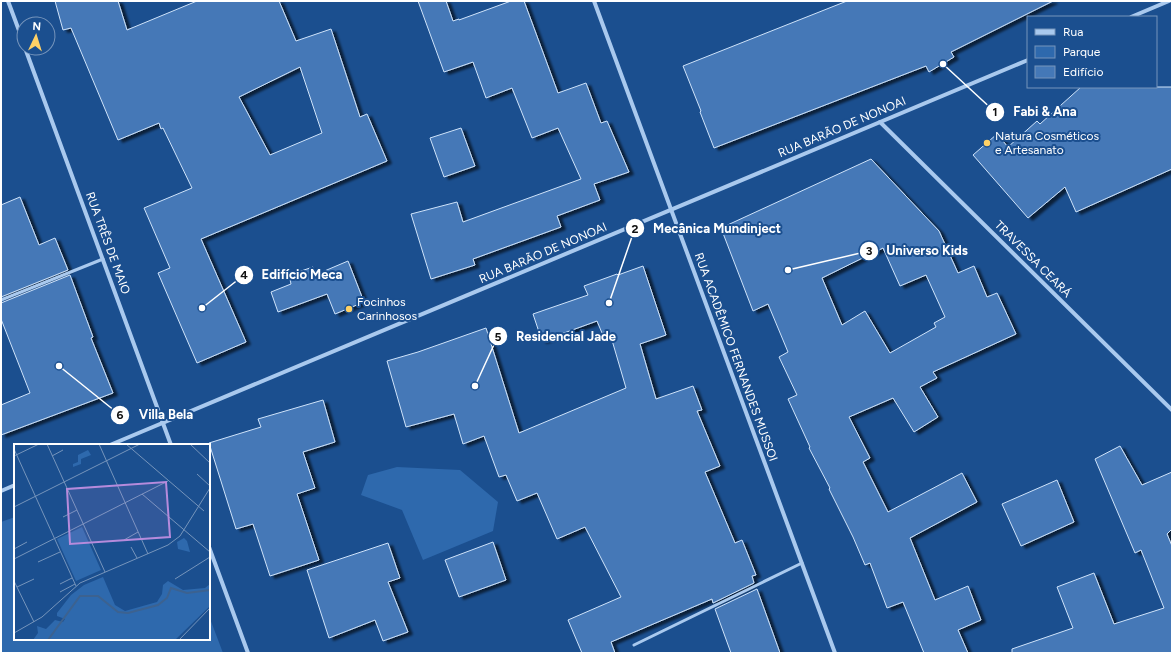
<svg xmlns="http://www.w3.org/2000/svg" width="1173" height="654" font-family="Figtree,sans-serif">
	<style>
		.green { fill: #2e69ad }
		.building { fill: #4478b7; stroke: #cfe3fa; fill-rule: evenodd; filter: url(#shadow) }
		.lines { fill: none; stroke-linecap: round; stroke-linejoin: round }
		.lane { stroke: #a9c9ee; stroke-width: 3 }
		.street { stroke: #a9c9ee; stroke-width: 4 }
		.poi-dot { fill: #ffd166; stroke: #1b4f8f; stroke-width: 1.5 }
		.labels { text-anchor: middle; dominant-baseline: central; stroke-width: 4; stroke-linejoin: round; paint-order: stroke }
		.street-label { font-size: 12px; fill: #fff; stroke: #1b4f8f }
		.poi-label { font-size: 12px; fill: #fff; stroke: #1b4f8f; text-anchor: start }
		.inset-river { fill: none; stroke: #3c6290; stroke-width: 2 }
		.inset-road { fill: none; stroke: #7695bc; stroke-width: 1 }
		.view { fill: #b68bdc; fill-opacity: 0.15; stroke: #b68bdc; stroke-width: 2 }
		.inset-edge { fill: none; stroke: #fff; stroke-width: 2 }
		.leader { fill: none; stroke: #fff; stroke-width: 1.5 }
		.callout-dot { fill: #fff; stroke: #1b4f8f; stroke-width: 1.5 }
		.mark-label { font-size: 12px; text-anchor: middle; font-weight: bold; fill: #111 }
		.callout-label { font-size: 13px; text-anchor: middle; font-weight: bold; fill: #fff; stroke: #1b4f8f; stroke-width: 4; stroke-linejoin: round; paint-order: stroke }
	</style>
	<defs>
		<filter id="shadow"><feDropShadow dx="4.5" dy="2.5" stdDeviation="1" flood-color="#0009"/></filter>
	</defs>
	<rect width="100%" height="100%" fill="#1b4f8f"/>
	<g class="green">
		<path d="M397,467L460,470L498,502L493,531L423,560L402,510L361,495L368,475Z"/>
		<path d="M15,517V639H209V616L223,653H1V522Z"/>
	</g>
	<g class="building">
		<path d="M55,1H118L127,30L197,1H279L296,41L331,29L360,117L367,114L387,161L201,239L246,342L197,363L158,273L170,268L144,208L192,188L163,128L161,129L159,123L118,140L71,28L63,30ZM300,67L322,133L270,155L239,97Z"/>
		<path d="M418,1H446L453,21L459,19V20L511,1H524L558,93L586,83L601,123L607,121L629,172L594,184L600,200L557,216L561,227L473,259L475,265L431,279L411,214L457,202L463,222L581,179L558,128L532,138L512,88L486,98L473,62L444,72Z"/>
		<path d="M847,1H1053L951,52L954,57L929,72L926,66L714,148L700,112L701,111L683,66Z"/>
		<path d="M1081,87H1172V169L1076,212L1065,187L1028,218L973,155L997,134L1008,147L1037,121L1040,124Z"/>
		<path d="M461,128L475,166L444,177L430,138Z"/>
		<path d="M871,159L939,231L958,273L974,266L987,297L997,293L1016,334L933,372L937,378L920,387L938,417L914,432L893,398L849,417L870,458L863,462L888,512L962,473L977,502L910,538L935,600L968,586L981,620L958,630L968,653H924L903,602L887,608L870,563L865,565L853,537L829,489L830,488L809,448L810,447L788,399L797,395L779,357L788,352L768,304L753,311L721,228ZM883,248L900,286L926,275L945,317L934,323L936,327L890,353L865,311L842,325L822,278Z"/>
		<path d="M20,197L39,245L55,238L68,270L1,297V205Z"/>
		<path d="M348,261L364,302L335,314L327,294L278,312L271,292L291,284L289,275L313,267L315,275Z"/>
		<path d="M643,266L666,335L640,344L656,399L693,386L702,410L697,411L720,466L705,472L735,543L742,540L756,575L752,576L754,583L713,603L712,599L611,642L615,653H582L568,620L621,597L585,527L557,539L537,493L517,501L506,475L499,477L484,436L463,444L454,414L406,427L387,361L418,352L486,328L519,433L626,388L609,330L602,333L597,321L542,341L533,314L588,295L584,286L617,274L618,275Z"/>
		<path d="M70,275L93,337L91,338L113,393L1,435V405L30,393L1,319V303Z"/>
		<path d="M323,400L335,442L303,452L315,488L297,494L319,560L270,576L253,524L236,529L209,443L261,427L258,419Z"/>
		<path d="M1120,446L1142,485L1172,472V529L1167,534L1172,546V653H1012V649L1073,628L1057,587L1094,573L1114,624L1164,608L1141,550L1135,553L1095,459Z"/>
		<path d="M1057,480L1074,522L1021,546L1002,504Z"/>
		<path d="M493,542L506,580L459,597L445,560Z"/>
		<path d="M388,543L400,578L388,582L408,632L383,641L375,620L329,638L307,570Z"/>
		<path d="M757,589L780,653H731L715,609Z"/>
	</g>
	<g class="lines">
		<g class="lane">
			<path d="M1,300L103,259"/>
			<path d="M634,645L802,563"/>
		</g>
		<g class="street">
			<path d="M8,1L24,44"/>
			<path d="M594,1L835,653"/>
			<path d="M1131,17L1169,1"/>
			<path d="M25,48L171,445"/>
			<path d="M880,122L1172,410"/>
			<path d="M110,445L1028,60"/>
			<path d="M1,491L15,485"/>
			<path d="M209,547L248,653"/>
		</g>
	</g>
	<g class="poi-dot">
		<circle cx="987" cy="143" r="4"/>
		<circle cx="349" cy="309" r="4"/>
	</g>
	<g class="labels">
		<g class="street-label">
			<text transform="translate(842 127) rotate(-23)">RUA BARÃO DE NONOAI</text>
			<text transform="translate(108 243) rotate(70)">RUA TRÊS DE MAIO</text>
			<text transform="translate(543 253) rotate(-23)">RUA BARÃO DE NONOAI</text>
			<text transform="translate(1033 259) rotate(45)">TRAVESSA CEARÁ</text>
			<text transform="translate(736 357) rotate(70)">RUA ACADÊMICO FERNANDES MUSSOI</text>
		</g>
		<g class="poi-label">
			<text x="995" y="136">Natura Cosméticos<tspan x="995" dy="14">e Artesanato</tspan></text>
			<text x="357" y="302">Focinhos<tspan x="357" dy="14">Carinhosos</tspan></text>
		</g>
	</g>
	<g transform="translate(14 444)">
		<rect width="196" height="196" fill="#1b4f8f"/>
		<path d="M74,6L77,11L67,15V20L59,23V20L64,18V11ZM68,83L87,126L62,137L43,95ZM170,94L173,97L176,108L164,105L163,98ZM89,133L101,161L111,167L143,158L148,150L149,141L154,137L169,146L191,144L196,140V162L161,196H19L24,189L23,182L32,185L41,176L49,178L51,175L43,172V169L57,151L70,141Z" fill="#2e69ad"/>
		<path class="inset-river" d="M34,196L66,152H84L104,168L114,169L144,161L153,154L157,144L173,149L196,146"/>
		<path class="inset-road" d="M33,0L91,128M85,0L134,110M112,0L190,67M176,0L196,19M0,5L62,142M0,12L25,0M38,12L49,6M183,30L196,42M128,50L196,108M0,63L126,0M49,73L63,66M110,96L124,88M117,103L123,114M0,105L13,98M0,115L154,37M24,118L46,108M161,135L196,113M0,137L20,178M46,140L58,134M3,143L20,135M46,148L61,140M0,189L28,173L66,139L154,101L166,92L196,44M165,196L196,164"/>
		<path class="view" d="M152,38L156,93L56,100L53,45Z"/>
		<rect width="196" height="196" class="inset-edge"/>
	</g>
	<path class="leader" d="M943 64L995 112M609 303L635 228M788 270L869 251M202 308L244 275M475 386L498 336M59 366L120 415"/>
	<g class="callout-dot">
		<circle cx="943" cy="64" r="4"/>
		<circle cx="609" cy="303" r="4"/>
		<circle cx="788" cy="270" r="4"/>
		<circle cx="202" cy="308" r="4"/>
		<circle cx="475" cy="386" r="4"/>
		<circle cx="59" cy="366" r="4"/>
		<circle cx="995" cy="112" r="10"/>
		<circle cx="635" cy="228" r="10"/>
		<circle cx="869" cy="251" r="10"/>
		<circle cx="244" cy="275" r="10"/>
		<circle cx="498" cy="336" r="10"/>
		<circle cx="120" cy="415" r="10"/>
	</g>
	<g class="mark-label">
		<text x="995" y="116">1</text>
		<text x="635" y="233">2</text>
		<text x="869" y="255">3</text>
		<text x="244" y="279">4</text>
		<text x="498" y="341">5</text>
		<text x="120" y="419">6</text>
	</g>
	<g class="callout-label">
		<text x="1045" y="116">Fabi &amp; Ana</text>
		<text x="717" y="233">Mecânica Mundinject</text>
		<text x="927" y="255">Universo Kids</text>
		<text x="302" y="279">Edifício Meca</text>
		<text x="566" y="341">Residencial Jade</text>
		<text x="166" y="419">Villa Bela</text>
	</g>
	<rect width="1173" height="654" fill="none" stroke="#ffffff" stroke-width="4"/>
	<rect x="1027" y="16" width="130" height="72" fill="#1b4f8f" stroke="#7695bc"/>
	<rect x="1035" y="29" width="20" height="6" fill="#a9c9ee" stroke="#7695bc"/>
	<text x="1063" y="36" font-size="12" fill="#ffffff">Rua</text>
	<rect x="1035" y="46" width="20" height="12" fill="#2e69ad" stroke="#7695bc"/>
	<text x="1063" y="56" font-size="12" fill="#ffffff">Parque</text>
	<rect x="1035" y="66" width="20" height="12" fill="#4478b7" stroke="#7695bc"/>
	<text x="1063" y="76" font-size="12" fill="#ffffff">Edifício</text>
	<g transform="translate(36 36) rotate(4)"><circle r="19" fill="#1b4f8f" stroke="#7695bc"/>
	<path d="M0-3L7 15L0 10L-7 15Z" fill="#ffd166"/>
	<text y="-6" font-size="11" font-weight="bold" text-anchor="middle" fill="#ffffff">N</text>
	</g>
</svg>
